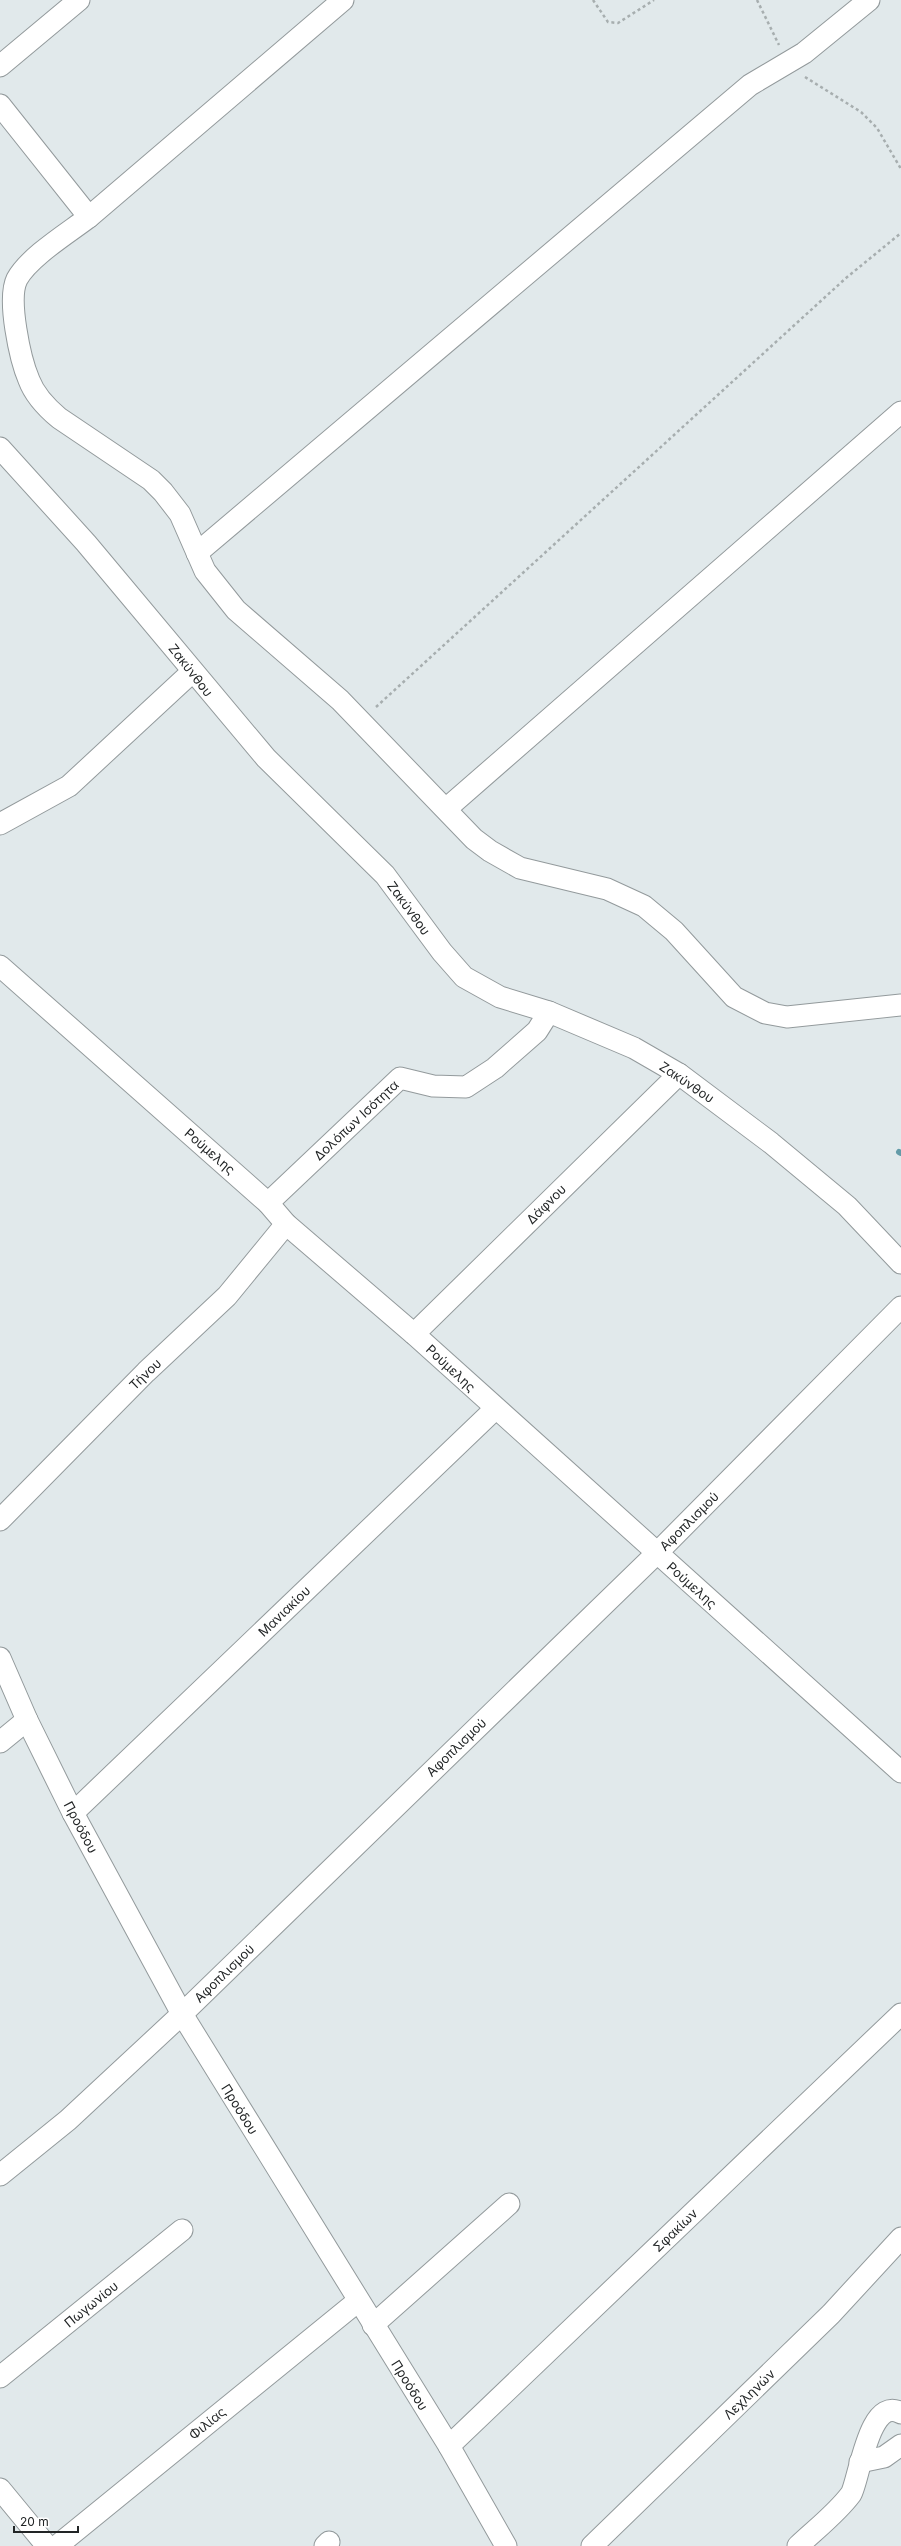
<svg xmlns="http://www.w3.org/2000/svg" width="901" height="2546" font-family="Inter,sans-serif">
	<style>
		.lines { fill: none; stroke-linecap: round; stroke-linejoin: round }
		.stream { stroke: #639ba8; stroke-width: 6 }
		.minor-casing { stroke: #939a9c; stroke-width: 23 }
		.path { stroke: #a7aeaf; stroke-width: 2.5; stroke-dasharray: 3 3; stroke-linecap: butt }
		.minor { stroke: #fff; stroke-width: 21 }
		.labels { text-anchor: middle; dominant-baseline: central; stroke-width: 3.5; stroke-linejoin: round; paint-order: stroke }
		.street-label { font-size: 13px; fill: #222526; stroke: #fff }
	</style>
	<rect width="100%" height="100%" fill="#e1e9eb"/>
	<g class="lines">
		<path class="stream" d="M899,1152L901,1153"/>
		<g class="minor-casing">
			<g id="minor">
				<path d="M0,66L79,0"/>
				<path d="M0,105L89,217C68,233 29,257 17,279C7,299 20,359 29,380C35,396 47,408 59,418L151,480L163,492L180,514L205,571L236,610L340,700L474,839L490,851L520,868L607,889L644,906L674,931L734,997L765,1013L787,1017L901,1005"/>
				<path d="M89,217L343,0"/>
				<path d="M0,448L86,543L266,758L385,875L442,952L464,977L500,997L549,1012L634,1048L679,1074L771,1143L847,1206L901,1263"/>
				<path d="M197,553L750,85L804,53L869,0"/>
				<path d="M446,809L901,412"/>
				<path d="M0,824L69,786L192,672"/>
				<path d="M0,966L268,1203L286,1224L414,1334L901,1772"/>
				<path d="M268,1203L400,1078L433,1086L466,1087L495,1068L537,1031L549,1012"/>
				<path d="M414,1334L679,1074"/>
				<path d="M0,1520L146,1372L227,1296L286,1224"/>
				<path d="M0,1658L27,1720L73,1813L182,2014L449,2446L506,2546"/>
				<path d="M0,1742L27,1720"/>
				<path d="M73,1813L495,1409"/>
				<path d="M0,2175L68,2120L182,2014L657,1553L901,1307"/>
				<path d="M373,2325L509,2204"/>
				<path d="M0,2377L182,2230"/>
				<path d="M449,2446L901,2014"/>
				<path d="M860,2462L884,2457L901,2445"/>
				<path d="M0,2489L47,2546"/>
				<path d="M57,2546L358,2301"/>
				<path d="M325,2546L329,2542"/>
				<path d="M592,2546L831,2314L901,2238"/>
				<path d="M798,2546C816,2529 837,2513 851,2494C859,2481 869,2394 901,2413"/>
			</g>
		</g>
		<g class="path">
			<path d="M593,0L608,22L618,23L654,0"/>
			<path d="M757,0L779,45"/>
			<path d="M805,77L861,112L877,128L901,169"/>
			<path d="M376,707L846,278L901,233"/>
		</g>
		<use href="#minor" class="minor"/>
	</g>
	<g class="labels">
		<g class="street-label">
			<text transform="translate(191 670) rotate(52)">Ζακύνθου</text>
			<text transform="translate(409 908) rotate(54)">Ζακύνθου</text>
			<text transform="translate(687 1082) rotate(34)">Ζακύνθου</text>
			<text transform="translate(356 1120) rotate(-43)">Δολόπων Ισότητα</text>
			<text transform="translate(210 1151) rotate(41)">Ρούμελης</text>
			<text transform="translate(546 1204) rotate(-45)">Δάφνου</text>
			<text transform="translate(451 1368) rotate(43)">Ρούμελης</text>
			<text transform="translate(145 1374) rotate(-44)">Τήνου</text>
			<text transform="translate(689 1521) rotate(-45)">Αφοπλισμού</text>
			<text transform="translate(692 1585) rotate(42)">Ρούμελης</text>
			<text transform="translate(284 1611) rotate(-44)">Μανιακίου</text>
			<text transform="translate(456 1747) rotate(-44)">Αφοπλισμού</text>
			<text transform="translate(81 1827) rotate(62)">Προόδου</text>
			<text transform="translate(224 1973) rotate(-44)">Αφοπλισμού</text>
			<text transform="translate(240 2109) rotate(58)">Προόδου</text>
			<text transform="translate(675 2230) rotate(-44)">Σφακίων</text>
			<text transform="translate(91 2304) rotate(-39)">Πωγωνίου</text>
			<text transform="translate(410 2385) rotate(58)">Προόδου</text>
			<text transform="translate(749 2394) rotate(-44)">Λεχληνών</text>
			<text transform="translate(207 2423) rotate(-39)">Φιλίας</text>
		</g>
	</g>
	<path d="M14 2526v6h64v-6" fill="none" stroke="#222526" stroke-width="2"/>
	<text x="20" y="2526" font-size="12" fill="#222526" stroke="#ffffff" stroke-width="3" paint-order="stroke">20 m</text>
</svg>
